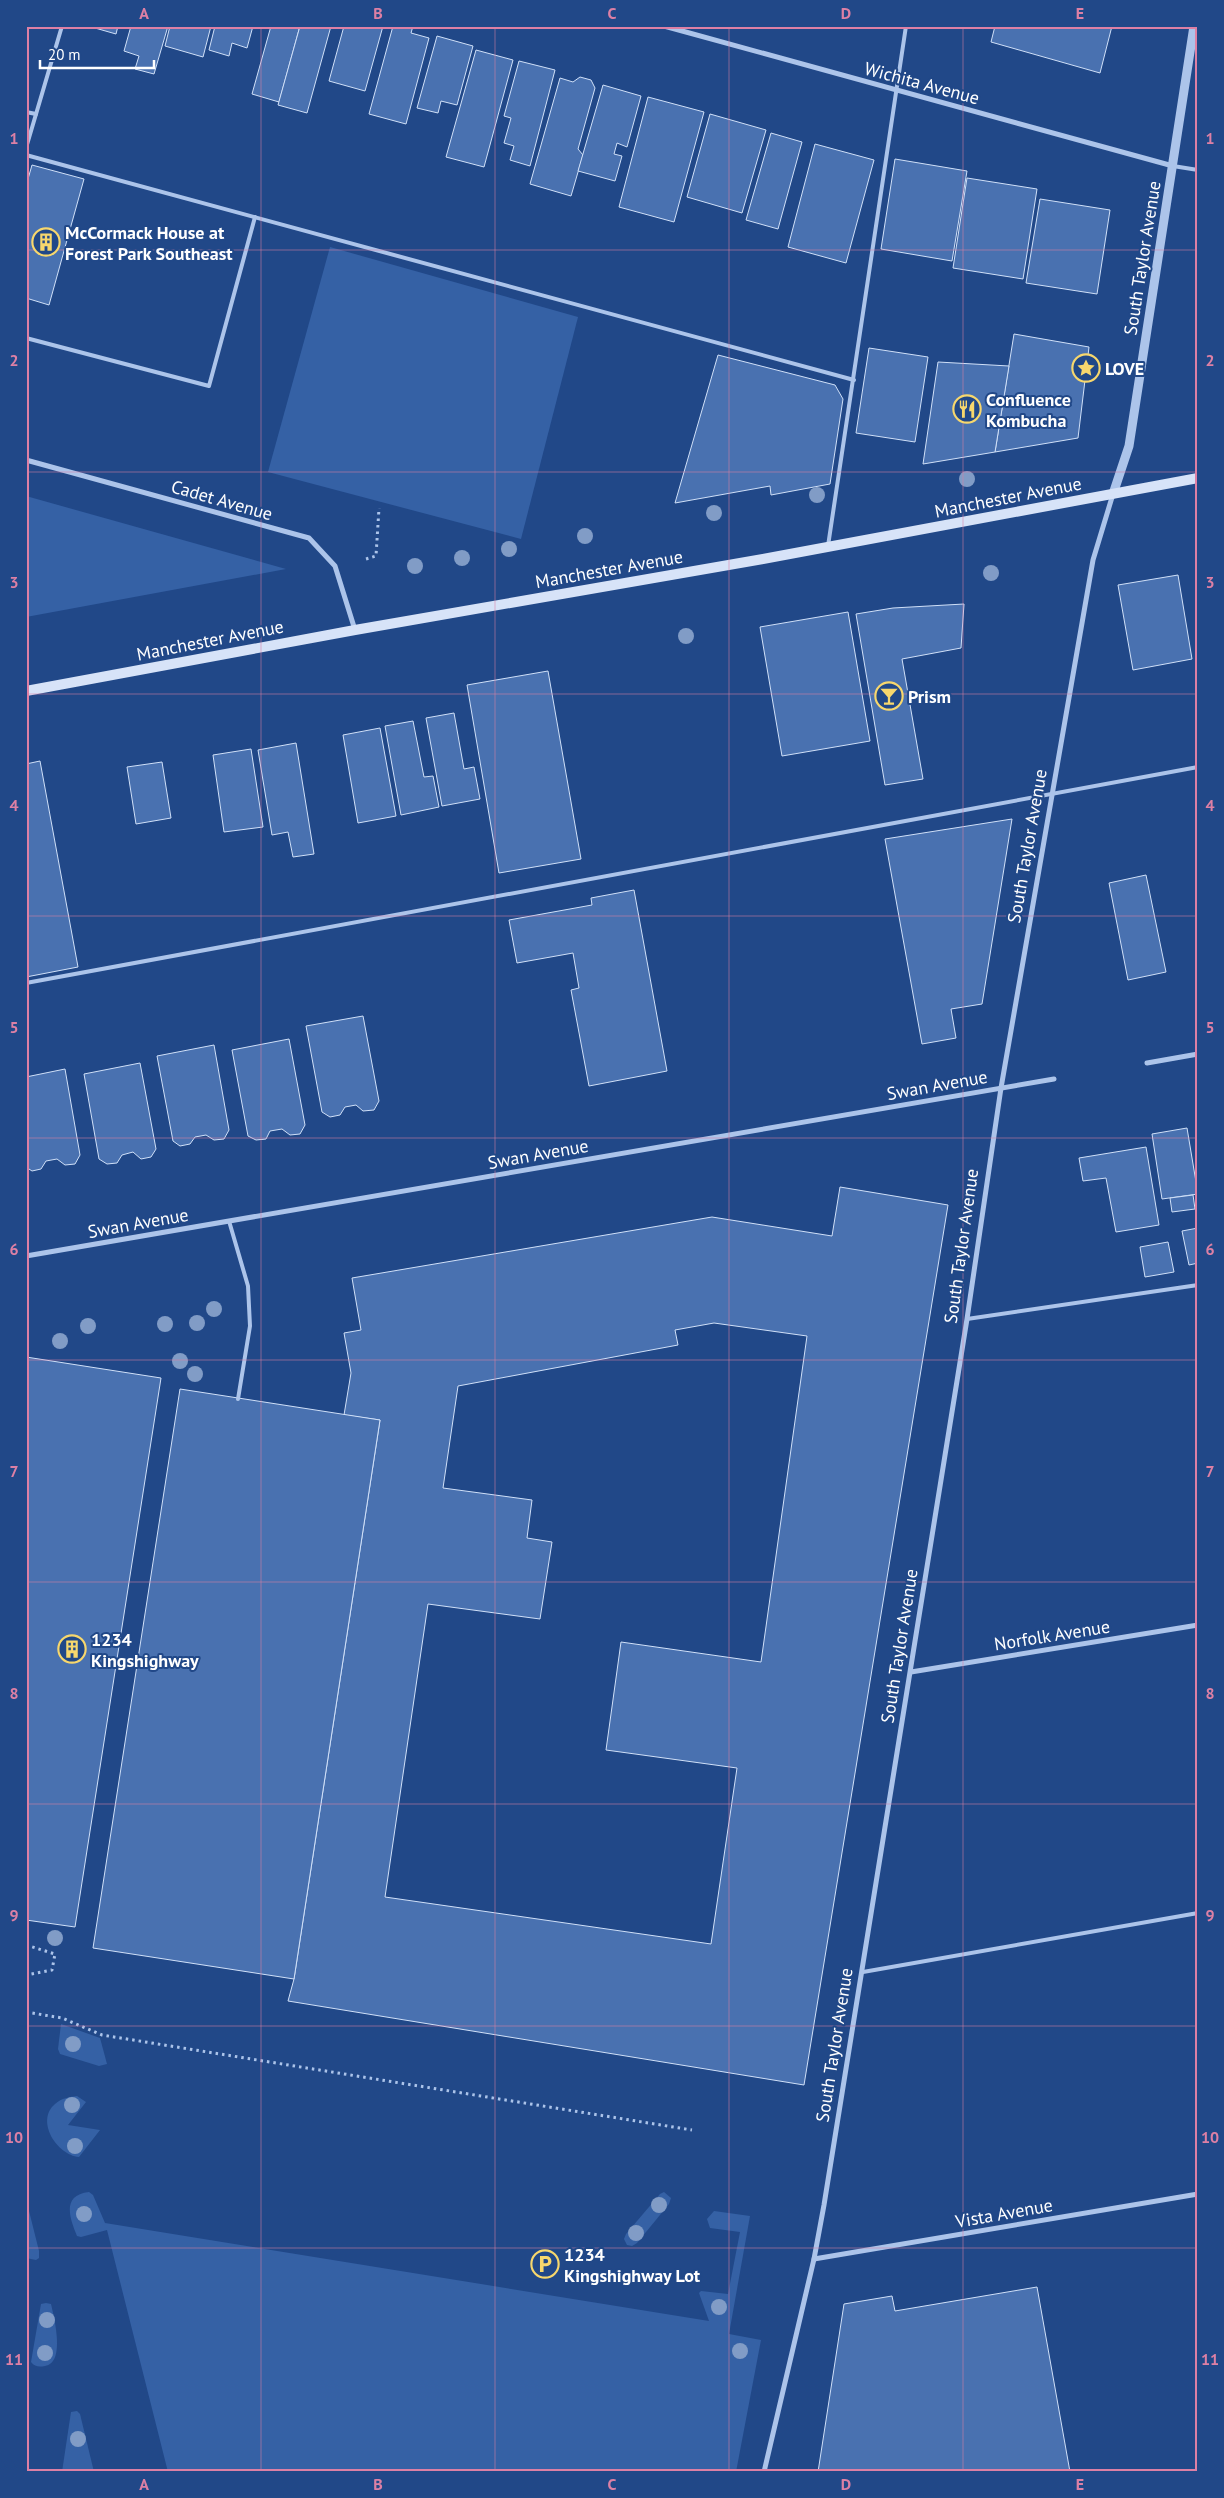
<svg xmlns="http://www.w3.org/2000/svg" width="1224" height="2498" font-family="'PT Sans',sans-serif">
	<style>
		.green { fill: #3561a5 }
		.building { fill: #4971b0; stroke: #d0e0f8; fill-rule: evenodd }
		.lines { fill: none; stroke-linecap: round; stroke-linejoin: round }
		.path { stroke: #acc4ea; stroke-width: 3; stroke-dasharray: 2.5 4; stroke-linecap: butt }
		.service { stroke: #acc4ea; stroke-width: 4 }
		.minor { stroke: #acc4ea; stroke-width: 5 }
		.tertiary { stroke: #acc4ea; stroke-width: 9 }
		.secondary { stroke: #d7e3f8; stroke-width: 10 }
		.tree { fill: #819cc6 }
		.grid { fill: none; stroke: #dd80a5; stroke-width: 1; stroke-opacity: 0.55 }
		.labels { text-anchor: middle; dominant-baseline: central; stroke-width: 4; stroke-linejoin: round; paint-order: stroke }
		.street-label { font-size: 18px; fill: #fff; stroke: #214888 }
		.poi-label { font-size: 18px; font-weight: bold; fill: #fff; stroke: #214888; text-anchor: start }
		.neatline { fill: none; stroke: #dd80a5; stroke-width: 2 }
		.grid-label { font-size: 16px; text-anchor: middle; font-weight: bold; fill: #dd80a5 }
	</style>
	<rect width="100%" height="100%" fill="#214888"/>
	<g class="green">
		<path d="M330,247L578,317L521,539L268,472Z"/>
		<path d="M26,496L286,569L26,617Z"/>
		<path d="M61,2024L100,2038L107,2064L99,2066L60,2054L58,2049Z"/>
		<path d="M77,2096L86,2102L68,2125L100,2130L79,2157C57,2155 35,2121 55,2104C62,2098 69,2097 77,2096Z"/>
		<path d="M89,2192L93,2195L105,2223L709,2321L699,2293L701,2291L728,2294L740,2232L710,2228L707,2219L714,2211L750,2216L729,2334L761,2340L736,2472H168L107,2230L81,2237L77,2236C69,2217 62,2195 89,2192Z"/>
		<path d="M664,2192L671,2198L669,2204L637,2243L632,2246L627,2245L624,2239L626,2234L660,2194Z"/>
		<path d="M26,2199L39,2251V2258L36,2260L26,2258Z"/>
		<path d="M46,2303L51,2304C54,2317 66,2363 45,2366C39,2367 35,2367 31,2362L41,2304Z"/>
		<path d="M77,2411L80,2414L94,2472H62L71,2412Z"/>
	</g>
	<g class="building">
		<path d="M96,26H118L116,34L95,28Z"/>
		<path d="M131,26H168L154,74L135,69L139,56L124,51Z"/>
		<path d="M170,26H211L203,57L165,46Z"/>
		<path d="M215,26H253L247,48L232,43L229,56L209,50Z"/>
		<path d="M271,26H300L279,102L252,94Z"/>
		<path d="M300,26H331L307,113L278,105Z"/>
		<path d="M344,26H383L365,91L329,81Z"/>
		<path d="M393,26H413L411,33L429,38L406,124L369,114Z"/>
		<path d="M995,26H1112L1100,73L991,42Z"/>
		<path d="M437,36L473,46L457,105L441,101L438,113L417,108Z"/>
		<path d="M476,50L513,60L484,167L446,157Z"/>
		<path d="M519,61L555,70L530,166L510,160L514,146L504,143L511,118L504,116Z"/>
		<path d="M580,77L591,80L595,88L578,149L583,155L571,196L530,184L560,78L573,82Z"/>
		<path d="M603,85L641,96L627,147L617,143L614,154L622,156L615,181L578,171Z"/>
		<path d="M648,97L704,112L674,222L619,207Z"/>
		<path d="M710,114L766,130L742,213L687,197Z"/>
		<path d="M771,133L802,142L778,229L746,220Z"/>
		<path d="M815,144L874,160L846,263L788,247Z"/>
		<path d="M895,159L967,171L952,261L881,249Z"/>
		<path d="M32,165L84,179L49,305L26,298V186Z"/>
		<path d="M967,178L1037,189L1023,279L953,268Z"/>
		<path d="M1040,199L1110,210L1097,294L1026,283Z"/>
		<path d="M1014,334L1089,347L1078,438L995,452Z"/>
		<path d="M869,348L928,357L915,442L856,433Z"/>
		<path d="M718,355L835,385L843,399L830,484L771,495L770,486L675,503Z"/>
		<path d="M938,362L1009,366L995,452L923,464Z"/>
		<path d="M1178,575L1192,659L1133,670L1118,585Z"/>
		<path d="M964,604L961,648L902,659L923,779L885,785L856,614L893,608Z"/>
		<path d="M848,612L870,741L782,756L760,627Z"/>
		<path d="M548,671L581,859L499,873L467,685Z"/>
		<path d="M454,713L464,769L474,767L480,799L442,806L426,718Z"/>
		<path d="M413,721L424,777L433,776L439,807L401,815L385,726Z"/>
		<path d="M380,728L396,816L358,823L343,735Z"/>
		<path d="M296,743L314,854L293,857L288,832L272,835L258,750Z"/>
		<path d="M251,749L263,827L224,832L213,755Z"/>
		<path d="M40,761L78,967L26,977V764Z"/>
		<path d="M162,762L171,818L136,824L127,767Z"/>
		<path d="M1012,819L982,1004L951,1009L956,1038L922,1044L885,839Z"/>
		<path d="M1146,875L1166,972L1128,980L1109,883Z"/>
		<path d="M634,890L667,1071L589,1086L571,990L579,988L573,953L517,963L509,920L592,905L591,898Z"/>
		<path d="M363,1016L379,1101L374,1110L363,1111L356,1105L345,1107L340,1115L330,1117L322,1112L306,1026Z"/>
		<path d="M289,1039L305,1125L300,1134L290,1135L282,1129L270,1131L266,1139L256,1140L248,1136L232,1050Z"/>
		<path d="M214,1045L229,1130L224,1139L214,1140L206,1135L195,1137L190,1144L180,1146L173,1141L157,1056Z"/>
		<path d="M140,1063L156,1149L151,1157L141,1159L133,1152L122,1155L117,1163L107,1164L99,1159L84,1074Z"/>
		<path d="M65,1069L80,1155L75,1164L65,1165L57,1159L46,1161L41,1169L32,1171L26,1167V1077Z"/>
		<path d="M1187,1128L1198,1194L1162,1199L1152,1134Z"/>
		<path d="M1146,1147L1159,1225L1116,1232L1106,1178L1083,1181L1079,1158Z"/>
		<path d="M840,1187L948,1205L804,2085L288,2001L294,1979L380,1420L344,1415L351,1373L344,1333L361,1330L352,1278L712,1217L832,1236ZM714,1323L807,1336L761,1662L621,1642L606,1750L737,1768L711,1944L385,1897L428,1604L540,1619L552,1542L527,1538L532,1500L443,1488L458,1386L678,1345L675,1330Z"/>
		<path d="M1193,1195L1195,1209L1172,1212L1170,1198Z"/>
		<path d="M1198,1228V1263L1189,1265L1182,1231Z"/>
		<path d="M1168,1242L1174,1272L1145,1277L1140,1247Z"/>
		<path d="M26,1357L161,1378L75,1927L26,1920Z"/>
		<path d="M180,1389L380,1420L294,1979L93,1948Z"/>
		<path d="M1037,2287L1070,2472H818L844,2304L892,2296L895,2311Z"/>
	</g>
	<g class="lines">
		<g class="path">
			<path d="M366,559L376,556L379,508"/>
			<path d="M26,1945L55,1954L52,1970L26,1975"/>
			<path d="M26,2012L62,2018L102,2035L692,2130"/>
		</g>
		<g class="service">
			<path d="M26,112L36,114"/>
			<path d="M26,148L62,26"/>
			<path d="M26,155L854,380"/>
			<path d="M1173,166L1198,170"/>
			<path d="M26,338L209,386L255,217"/>
			<path d="M828,546L906,26"/>
			<path d="M26,983L1198,767"/>
			<path d="M229,1221L248,1286L250,1326L238,1399"/>
			<path d="M967,1319L1198,1285"/>
			<path d="M863,1972L1198,1913"/>
		</g>
		<g class="minor">
			<path d="M664,26L1173,166"/>
			<path d="M26,460L309,538L335,566L355,630"/>
			<path d="M1147,1063L1198,1054"/>
			<path d="M26,1256L1054,1079"/>
			<path d="M911,1672L1198,1625"/>
			<path d="M814,2259L1198,2194"/>
			<path d="M764,2472L814,2259L824,2205L967,1319L1001,1088L1093,560L1113,494"/>
		</g>
		<path class="tertiary" d="M1113,494L1129,446L1194,26"/>
		<path class="secondary" d="M26,691L355,630L763,559L1198,478"/>
	</g>
	<g class="tree">
		<circle cx="967" cy="479" r="8"/>
		<circle cx="817" cy="495" r="8"/>
		<circle cx="714" cy="513" r="8"/>
		<circle cx="585" cy="536" r="8"/>
		<circle cx="509" cy="549" r="8"/>
		<circle cx="462" cy="558" r="8"/>
		<circle cx="415" cy="566" r="8"/>
		<circle cx="991" cy="573" r="8"/>
		<circle cx="686" cy="636" r="8"/>
		<circle cx="214" cy="1309" r="8"/>
		<circle cx="197" cy="1323" r="8"/>
		<circle cx="165" cy="1324" r="8"/>
		<circle cx="88" cy="1326" r="8"/>
		<circle cx="60" cy="1341" r="8"/>
		<circle cx="180" cy="1361" r="8"/>
		<circle cx="195" cy="1374" r="8"/>
		<circle cx="55" cy="1938" r="8"/>
		<circle cx="73" cy="2044" r="8"/>
		<circle cx="72" cy="2105" r="8"/>
		<circle cx="75" cy="2146" r="8"/>
		<circle cx="659" cy="2205" r="8"/>
		<circle cx="84" cy="2214" r="8"/>
		<circle cx="636" cy="2233" r="8"/>
		<circle cx="719" cy="2307" r="8"/>
		<circle cx="47" cy="2320" r="8"/>
		<circle cx="740" cy="2351" r="8"/>
		<circle cx="45" cy="2353" r="8"/>
		<circle cx="78" cy="2439" r="8"/>
	</g>
	<path class="grid" d="M261,26V2472M495,26V2472M729,26V2472M963,26V2472M26,250H1198M26,472H1198M26,694H1198M26,916H1198M26,1138H1198M26,1360H1198M26,1582H1198M26,1804H1198M26,2026H1198M26,2248H1198"/>
	<defs>
		<g id="building-ring" transform="scale(1.4375)"><circle r="9.5" fill="#214888" stroke="#f7d76d" stroke-width="1.5"/><path d="M-4-6H4V6H1V3H-1V6H-4ZM-2.5-4.3h1.7v1.8h-1.7ZM.8-4.3h1.7v1.8H.8ZM-2.5-1h1.7V.8h-1.7ZM.8-1h1.7V.8H.8Z" fill="#f7d76d"/></g>
		<g id="sight-ring" transform="scale(1.4375)"><circle r="9.5" fill="#214888" stroke="#f7d76d" stroke-width="1.5"/><path d="M0-6L1.8-2.2L6-1.7L2.9 1.2L3.7 5.4L0 3.3L-3.7 5.4L-2.9 1.2L-6-1.7L-1.8-2.2Z" fill="#f7d76d"/></g>
		<g id="restaurant-ring" transform="scale(1.4375)"><circle r="9.5" fill="#214888" stroke="#f7d76d" stroke-width="1.5"/><path d="M-5-6h1v4h1v-4h1v4h1v-4h1v5L-1.5 .5V6h-2V.5L-5-1ZM5-6V6H3V1.5H1.5Q1.5-4 5-6Z" fill="#f7d76d"/></g>
		<g id="bar-ring" transform="scale(1.4375)"><circle r="9.5" fill="#214888" stroke="#f7d76d" stroke-width="1.5"/><path d="M-6-5H6L.8 .8V4.5H3.5V6h-7V4.5H-.8V.8Z" fill="#f7d76d"/></g>
		<g id="parking-ring" transform="scale(1.4375)"><circle r="9.5" fill="#214888" stroke="#f7d76d" stroke-width="1.5"/><path d="M-3.5-5.5H1a3.5 3.5 0 0 1 0 7H-1V5.5H-3.5ZM-1-3.4V-.6H.8a1.4 1.4 0 0 0 0-2.8Z" fill="#f7d76d"/></g>
	</defs>
	<g fill-rule="evenodd">
		<use href="#building-ring" x="46" y="242"/>
		<use href="#sight-ring" x="1086" y="368"/>
		<use href="#restaurant-ring" x="967" y="409"/>
		<use href="#bar-ring" x="889" y="696"/>
		<use href="#building-ring" x="72" y="1649"/>
		<use href="#parking-ring" x="545" y="2264"/>
	</g>
	<g class="labels">
		<g class="street-label">
			<text transform="translate(922 83) rotate(15)">Wichita Avenue</text>
			<text transform="translate(1142 258) rotate(-81)">South Taylor Avenue</text>
			<text transform="translate(1008 497) rotate(-11)">Manchester Avenue</text>
			<text transform="translate(222 500) rotate(16)">Cadet Avenue</text>
			<text transform="translate(609 569) rotate(-10)">Manchester Avenue</text>
			<text transform="translate(210 640) rotate(-11)">Manchester Avenue</text>
			<text transform="translate(1027 846) rotate(-80)">South Taylor Avenue</text>
			<text transform="translate(937 1085) rotate(-10)">Swan Avenue</text>
			<text transform="translate(538 1154) rotate(-10)">Swan Avenue</text>
			<text transform="translate(138 1223) rotate(-10)">Swan Avenue</text>
			<text transform="translate(961 1246) rotate(-82)">South Taylor Avenue</text>
			<text transform="translate(1052 1635) rotate(-9)">Norfolk Avenue</text>
			<text transform="translate(899 1646) rotate(-81)">South Taylor Avenue</text>
			<text transform="translate(834 2045) rotate(-81)">South Taylor Avenue</text>
			<text transform="translate(1004 2213) rotate(-10)">Vista Avenue</text>
		</g>
		<g class="poi-label">
			<text x="65" y="232">McCormack House at<tspan x="65" dy="21">Forest Park Southeast</tspan></text>
			<text x="1105" y="368">LOVE</text>
			<text x="986" y="399">Confluence<tspan x="986" dy="21">Kombucha</tspan></text>
			<text x="908" y="696">Prism</text>
			<text x="91" y="1639">1234<tspan x="91" dy="21">Kingshighway</tspan></text>
			<text x="564" y="2254">1234<tspan x="564" dy="21">Kingshighway Lot</tspan></text>
		</g>
	</g>
	<rect width="1224" height="2498" fill="none" stroke="#214888" stroke-width="55"/>
	<path d="M40 60v8h114v-8" fill="none" stroke="#ffffff" stroke-width="2.5"/>
	<text x="48" y="60" font-size="15" fill="#ffffff" stroke="#214888" stroke-width="4" paint-order="stroke">20 m</text>
	<rect x="28" y="28" width="1168" height="2442" class="neatline"/>
	<g class="grid-label">
		<text x="144" y="19">A</text>
		<text x="378" y="19">B</text>
		<text x="612" y="19">C</text>
		<text x="846" y="19">D</text>
		<text x="1080" y="19">E</text>
		<text x="14" y="144">1</text>
		<text x="1210" y="144">1</text>
		<text x="14" y="366">2</text>
		<text x="1210" y="366">2</text>
		<text x="14" y="588">3</text>
		<text x="1210" y="588">3</text>
		<text x="14" y="811">4</text>
		<text x="1210" y="811">4</text>
		<text x="14" y="1033">5</text>
		<text x="1210" y="1033">5</text>
		<text x="14" y="1255">6</text>
		<text x="1210" y="1255">6</text>
		<text x="14" y="1477">7</text>
		<text x="1210" y="1477">7</text>
		<text x="14" y="1699">8</text>
		<text x="1210" y="1699">8</text>
		<text x="14" y="1921">9</text>
		<text x="1210" y="1921">9</text>
		<text x="14" y="2143">10</text>
		<text x="1210" y="2143">10</text>
		<text x="14" y="2365">11</text>
		<text x="1210" y="2365">11</text>
		<text x="144" y="2490">A</text>
		<text x="378" y="2490">B</text>
		<text x="612" y="2490">C</text>
		<text x="846" y="2490">D</text>
		<text x="1080" y="2490">E</text>
	</g>
</svg>
